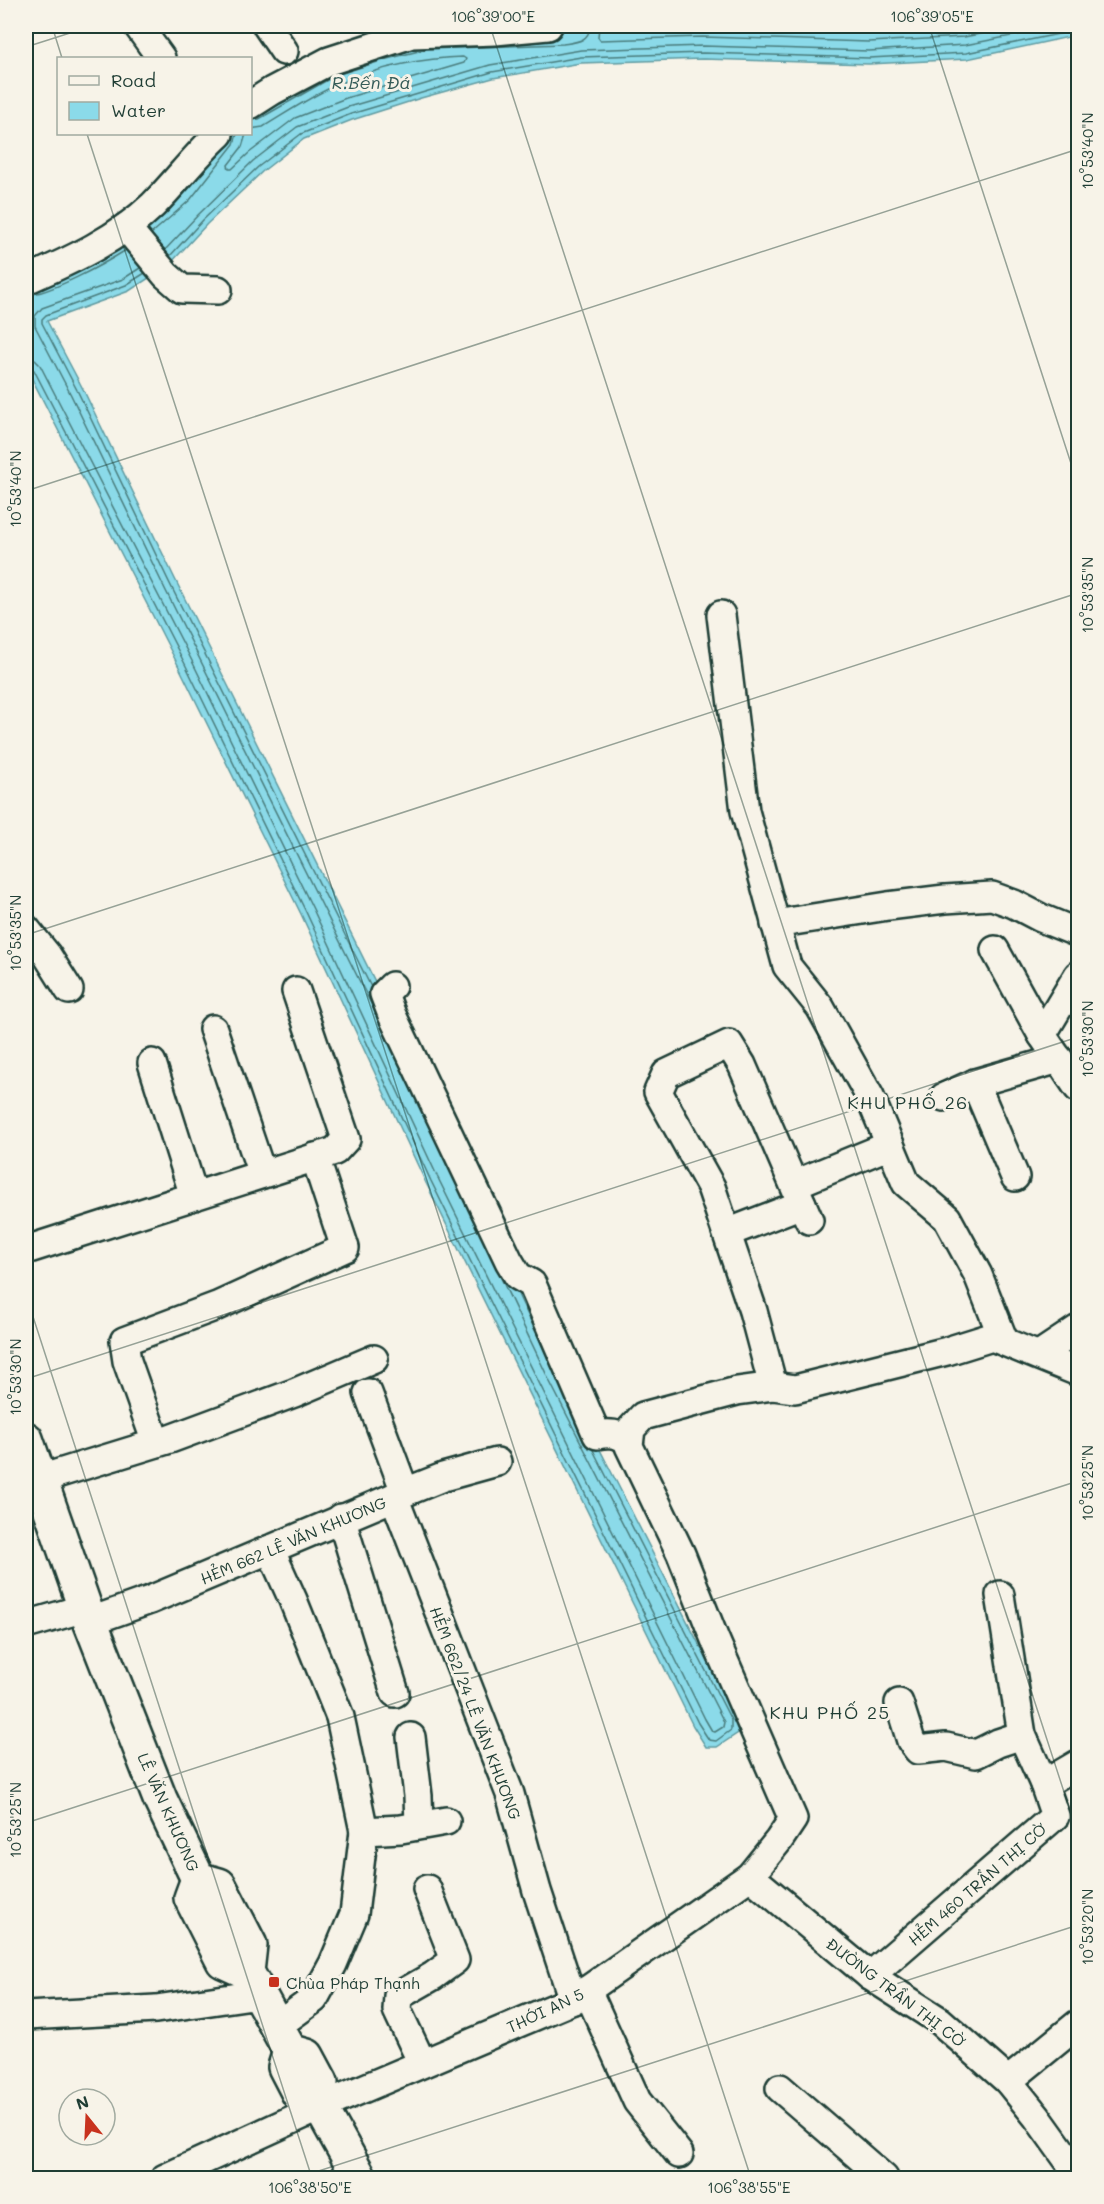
<svg xmlns="http://www.w3.org/2000/svg" width="1104" height="2204" font-family="Mali,sans-serif">
	<style>
		.water { fill: #8bdae9; stroke: #609ba1; stroke-width: 1.5 }
		.lines { fill: none; stroke-linecap: round; stroke-linejoin: round }
		.shore { stroke: #4a7c7c; stroke-width: 1.5 }
		.minor-casing { stroke: #1f3d34; stroke-width: 32 }
		.major-casing { stroke: #1f3d34; stroke-width: 38 }
		.minor { stroke: #f7f3e8; stroke-width: 27 }
		.major { stroke: #f7f3e8; stroke-width: 33 }
		.ticks { fill: none; stroke: #1f3d34; stroke-width: 1.5; stroke-opacity: 0.45 }
		.poi-dot { fill: #c8321e; stroke: #f7f3e8; stroke-width: 2 }
		.labels { text-anchor: middle; dominant-baseline: central; stroke-width: 6; stroke-linejoin: round; paint-order: stroke }
		.street-label { font-size: 16px; fill: #1f3d34; stroke: #f7f3e8 }
		.poi-label { font-size: 16px; fill: #1f3d34; stroke: #f7f3e8; text-anchor: start }
		.water-label { font-size: 18px; font-style: italic; fill: #355c58; stroke: #f7f3e8 }
		.neighbourhood-label { font-size: 18px; letter-spacing: 1.5px; fill: #1f3d34; stroke: #f7f3e8 }
		.neatline { fill: none; stroke: #1f3d34; stroke-width: 2 }
		.ticks-label { font-size: 15px; text-anchor: middle; fill: #1f3d34 }
	</style>
	<rect width="100%" height="100%" fill="#f7f3e8"/>
	<filter id="ink" filterUnits="userSpaceOnUse"><feTurbulence type="fractalNoise" baseFrequency=".0167" numOctaves="2"/><feDisplacementMap in="SourceGraphic" scale="12" xChannelSelector="R" yChannelSelector="G"/><feConvolveMatrix kernelMatrix="1 2 1 2 8 2 1 2 1" color-interpolation-filters="sRGB"/></filter>
	<g filter="url(#ink)">
		<path class="water" d="M593,26H1078V35L967,59L869,64L703,59L581,63L493,78L421,98L352,120L304,139L263,171L207,224L169,265L129,291L47,321L83,389L175,579L413,1058L562,1375L737,1719L738,1733L717,1747H706L693,1726L426,1183L301,914L179,667L26,367V282L39,278L225,134H250L251,109L252,107L425,36L560,31Z"/>
		<g class="lines">
			<g class="shore">
				<path d="M599,26L598,37L600,40L703,37L869,42L964,37L1021,26"/>
				<path d="M250,120L259,119L336,75L387,59L427,49L563,44C576,42 589,42 590,26"/>
				<path d="M246,134L242,147L228,165L229,169H232L249,153L295,118L346,98L464,63L466,59L463,57C421,58 381,67 341,83C314,94 288,112 263,127L250,129"/>
				<path d="M151,234L190,200L234,144L237,134"/>
				<path d="M165,250L198,215L253,161L297,127L348,107L490,65L581,50L703,46L869,51L965,45L1062,26"/>
				<path d="M170,256L203,220L258,167L301,134L351,114L492,72L581,57L703,53L869,58L966,53L1078,30"/>
				<path d="M140,268L123,279L42,308L35,316V326L71,395L163,585L374,1010"/>
				<path d="M145,273L126,285L46,315L42,319V323L78,392L169,582L371,987"/>
				<path d="M26,295C50,294 104,264 126,250"/>
				<path d="M26,358L34,359L40,365L192,661L313,909L438,1178L705,1719L712,1731L715,1732L723,1727L724,1722L550,1382L500,1276"/>
				<path d="M26,366L34,370L185,664L306,912L431,1181L698,1723L709,1740L716,1741L731,1730V1720L593,1450"/>
				<path d="M517,1292L549,1360"/>
			</g>
			<g class="minor-casing">
				<g id="minor">
					<path d="M138,26L161,58"/>
					<path d="M267,26L284,51"/>
					<path d="M250,105L272,91L329,61L412,34L495,31L548,26"/>
					<path d="M126,227L166,275L182,289L218,290"/>
					<path d="M26,280C70,261 118,239 153,205C176,182 195,156 219,134"/>
					<path d="M721,615L745,811L787,966L820,1007L870,1097L906,1183L947,1218L978,1275L1004,1341"/>
					<path d="M775,924L888,906L945,899L992,896L1014,904L1041,918L1078,933"/>
					<path d="M26,929L47,955L69,990"/>
					<path d="M995,950L1042,1035"/>
					<path d="M1078,975L1042,1035L1078,1088"/>
					<path d="M392,986L384,994L392,1015L509,1261L518,1276L532,1284L597,1435C610,1432 617,1434 629,1440"/>
					<path d="M213,1029L262,1174"/>
					<path d="M152,1063L194,1196"/>
					<path d="M975,1083L1015,1177"/>
					<path d="M944,1097L975,1083L1059,1059"/>
					<path d="M795,1184L890,1145"/>
					<path d="M727,1233L802,1204"/>
					<path d="M26,1250L335,1151L346,1139L296,991"/>
					<path d="M1039,1355L1078,1329"/>
					<path d="M773,1386L753,1311L711,1187L658,1092L666,1074L729,1044L742,1065L809,1220"/>
					<path d="M368,1393L405,1492"/>
					<path d="M156,1443L127,1361L124,1341L217,1306L345,1248L315,1157"/>
					<path d="M40,1479L170,1439L294,1393L374,1359"/>
					<path d="M394,1497L510,1794L537,1891L573,2000"/>
					<path d="M341,1518L395,1693"/>
					<path d="M270,1549L293,1600L340,1717L364,1831"/>
					<path d="M1000,1595L1022,1735L1044,1784"/>
					<path d="M91,1621L150,1600L413,1489L443,1477L497,1462"/>
					<path d="M26,1625L85,1608"/>
					<path d="M899,1703L911,1741L918,1750L946,1747L976,1754L998,1743L1022,1735"/>
					<path d="M411,1737L418,1796L419,1825"/>
					<path d="M750,1876L870,1976L940,2021L1008,2081L1037,2117L1078,2174"/>
					<path d="M870,1976L1055,1816L1044,1784L1078,1764"/>
					<path d="M587,1990L637,2101L679,2154"/>
					<path d="M26,2016L156,2009L259,1994"/>
					<path d="M277,2026L314,1999L333,1964L354,1914L364,1831L401,1829L446,1821"/>
					<path d="M422,2063L397,2010L398,1996L433,1976L455,1960L427,1889"/>
					<path d="M1008,2081L1078,2024"/>
					<path d="M780,2088L884,2178"/>
					<path d="M165,2178L320,2107L573,2000L750,1876L779,1840L793,1819L716,1642L681,1554L629,1446L631,1429L643,1416L737,1391L773,1386L795,1389L947,1351L992,1337L1078,1372"/>
				</g>
			</g>
			<g class="major-casing">
				<g id="major">
					<path d="M26,1439L85,1608L160,1799L198,1879L219,1885L250,1945L247,1972L290,2051L307,2056L321,2082L315,2097"/>
					<path d="M198,1879L191,1898L223,1961L247,1972"/>
					<path d="M290,2051L285,2067L299,2094L315,2097"/>
					<path d="M315,2097L360,2178"/>
				</g>
			</g>
			<use href="#minor" class="minor"/>
			<use href="#major" class="major"/>
		</g>
	</g>
	<path class="ticks" d="M52,26L62,58M490,26L1078,1835M929,26L1078,485M26,47L92,26M87,134L751,2178M26,491L1078,149M26,935L1078,593M26,1295L312,2178M26,1379L1078,1037M26,1823L1078,1481M297,2178L1078,1925"/>
	<rect class="poi-dot" x="268" y="1976" width="12" height="12" rx="3"/>
	<g class="labels">
		<g class="street-label">
			<text transform="translate(293 1540) rotate(-23)">HẺM 662 LÊ VĂN KHƯƠNG</text>
			<text transform="translate(476 1713) rotate(69)">HẺM 662/24 LÊ VĂN KHƯƠNG</text>
			<text transform="translate(169 1812) rotate(66)">LÊ VĂN KHƯƠNG</text>
			<text transform="translate(977 1884) rotate(-41)">HẺM 460 TRẦN THỊ CỜ</text>
			<text transform="translate(896 1992) rotate(37)">ĐƯỜNG TRẦN THỊ CỜ</text>
			<text transform="translate(545 2010) rotate(-25)">THỚI AN 5</text>
		</g>
		<g class="poi-label">
			<text x="286" y="1982">Chùa Pháp Thạnh</text>
		</g>
		<g class="water-label">
			<text x="371" y="82">R.Bến Đá</text>
		</g>
		<g class="neighbourhood-label">
			<text x="908" y="1102">KHU PHỐ 26</text>
			<text x="830" y="1712">KHU PHỐ 25</text>
		</g>
	</g>
	<rect width="1104" height="2204" fill="none" stroke="#f7f3e8" stroke-width="66"/>
	<rect x="57" y="57" width="195" height="78" fill="#f7f3e8" stroke="#a1aaa0" stroke-width="1.5"/>
	<rect x="69" y="76" width="30" height="9" fill="#f7f3e8" stroke="#a1aaa0" stroke-width="1.5"/>
	<text x="111" y="87" font-size="18" fill="#1f3d34">Road</text>
	<rect x="69" y="102" width="30" height="18" fill="#8bdae9" stroke="#a1aaa0" stroke-width="1.5"/>
	<text x="111" y="117" font-size="18" fill="#1f3d34">Water</text>
	<g transform="translate(87 2117) rotate(342)"><circle r="28" fill="#f7f3e8" stroke="#a1aaa0" stroke-width="1.5"/>
	<path d="M0-4.5L10 22L0 15L-10 22Z" fill="#c8321e"/>
	<text y="-9" font-size="16" font-weight="bold" text-anchor="middle" fill="#1f3d34">N</text>
	</g>
	<rect x="33" y="33" width="1038" height="2138" class="neatline"/>
	<g class="ticks-label">
		<text x="493" y="22">106°39'00"E</text>
		<text x="932" y="22">106°39'05"E</text>
		<text transform="translate(1088 151) rotate(-90)" y="5">10°53'40"N</text>
		<text transform="translate(16 489) rotate(-90)" y="5">10°53'40"N</text>
		<text transform="translate(1088 595) rotate(-90)" y="5">10°53'35"N</text>
		<text transform="translate(16 933) rotate(-90)" y="5">10°53'35"N</text>
		<text transform="translate(1088 1039) rotate(-90)" y="5">10°53'30"N</text>
		<text transform="translate(16 1377) rotate(-90)" y="5">10°53'30"N</text>
		<text transform="translate(1088 1483) rotate(-90)" y="5">10°53'25"N</text>
		<text transform="translate(16 1820) rotate(-90)" y="5">10°53'25"N</text>
		<text transform="translate(1088 1927) rotate(-90)" y="5">10°53'20"N</text>
		<text x="310" y="2193">106°38'50"E</text>
		<text x="749" y="2193">106°38'55"E</text>
	</g>
</svg>
